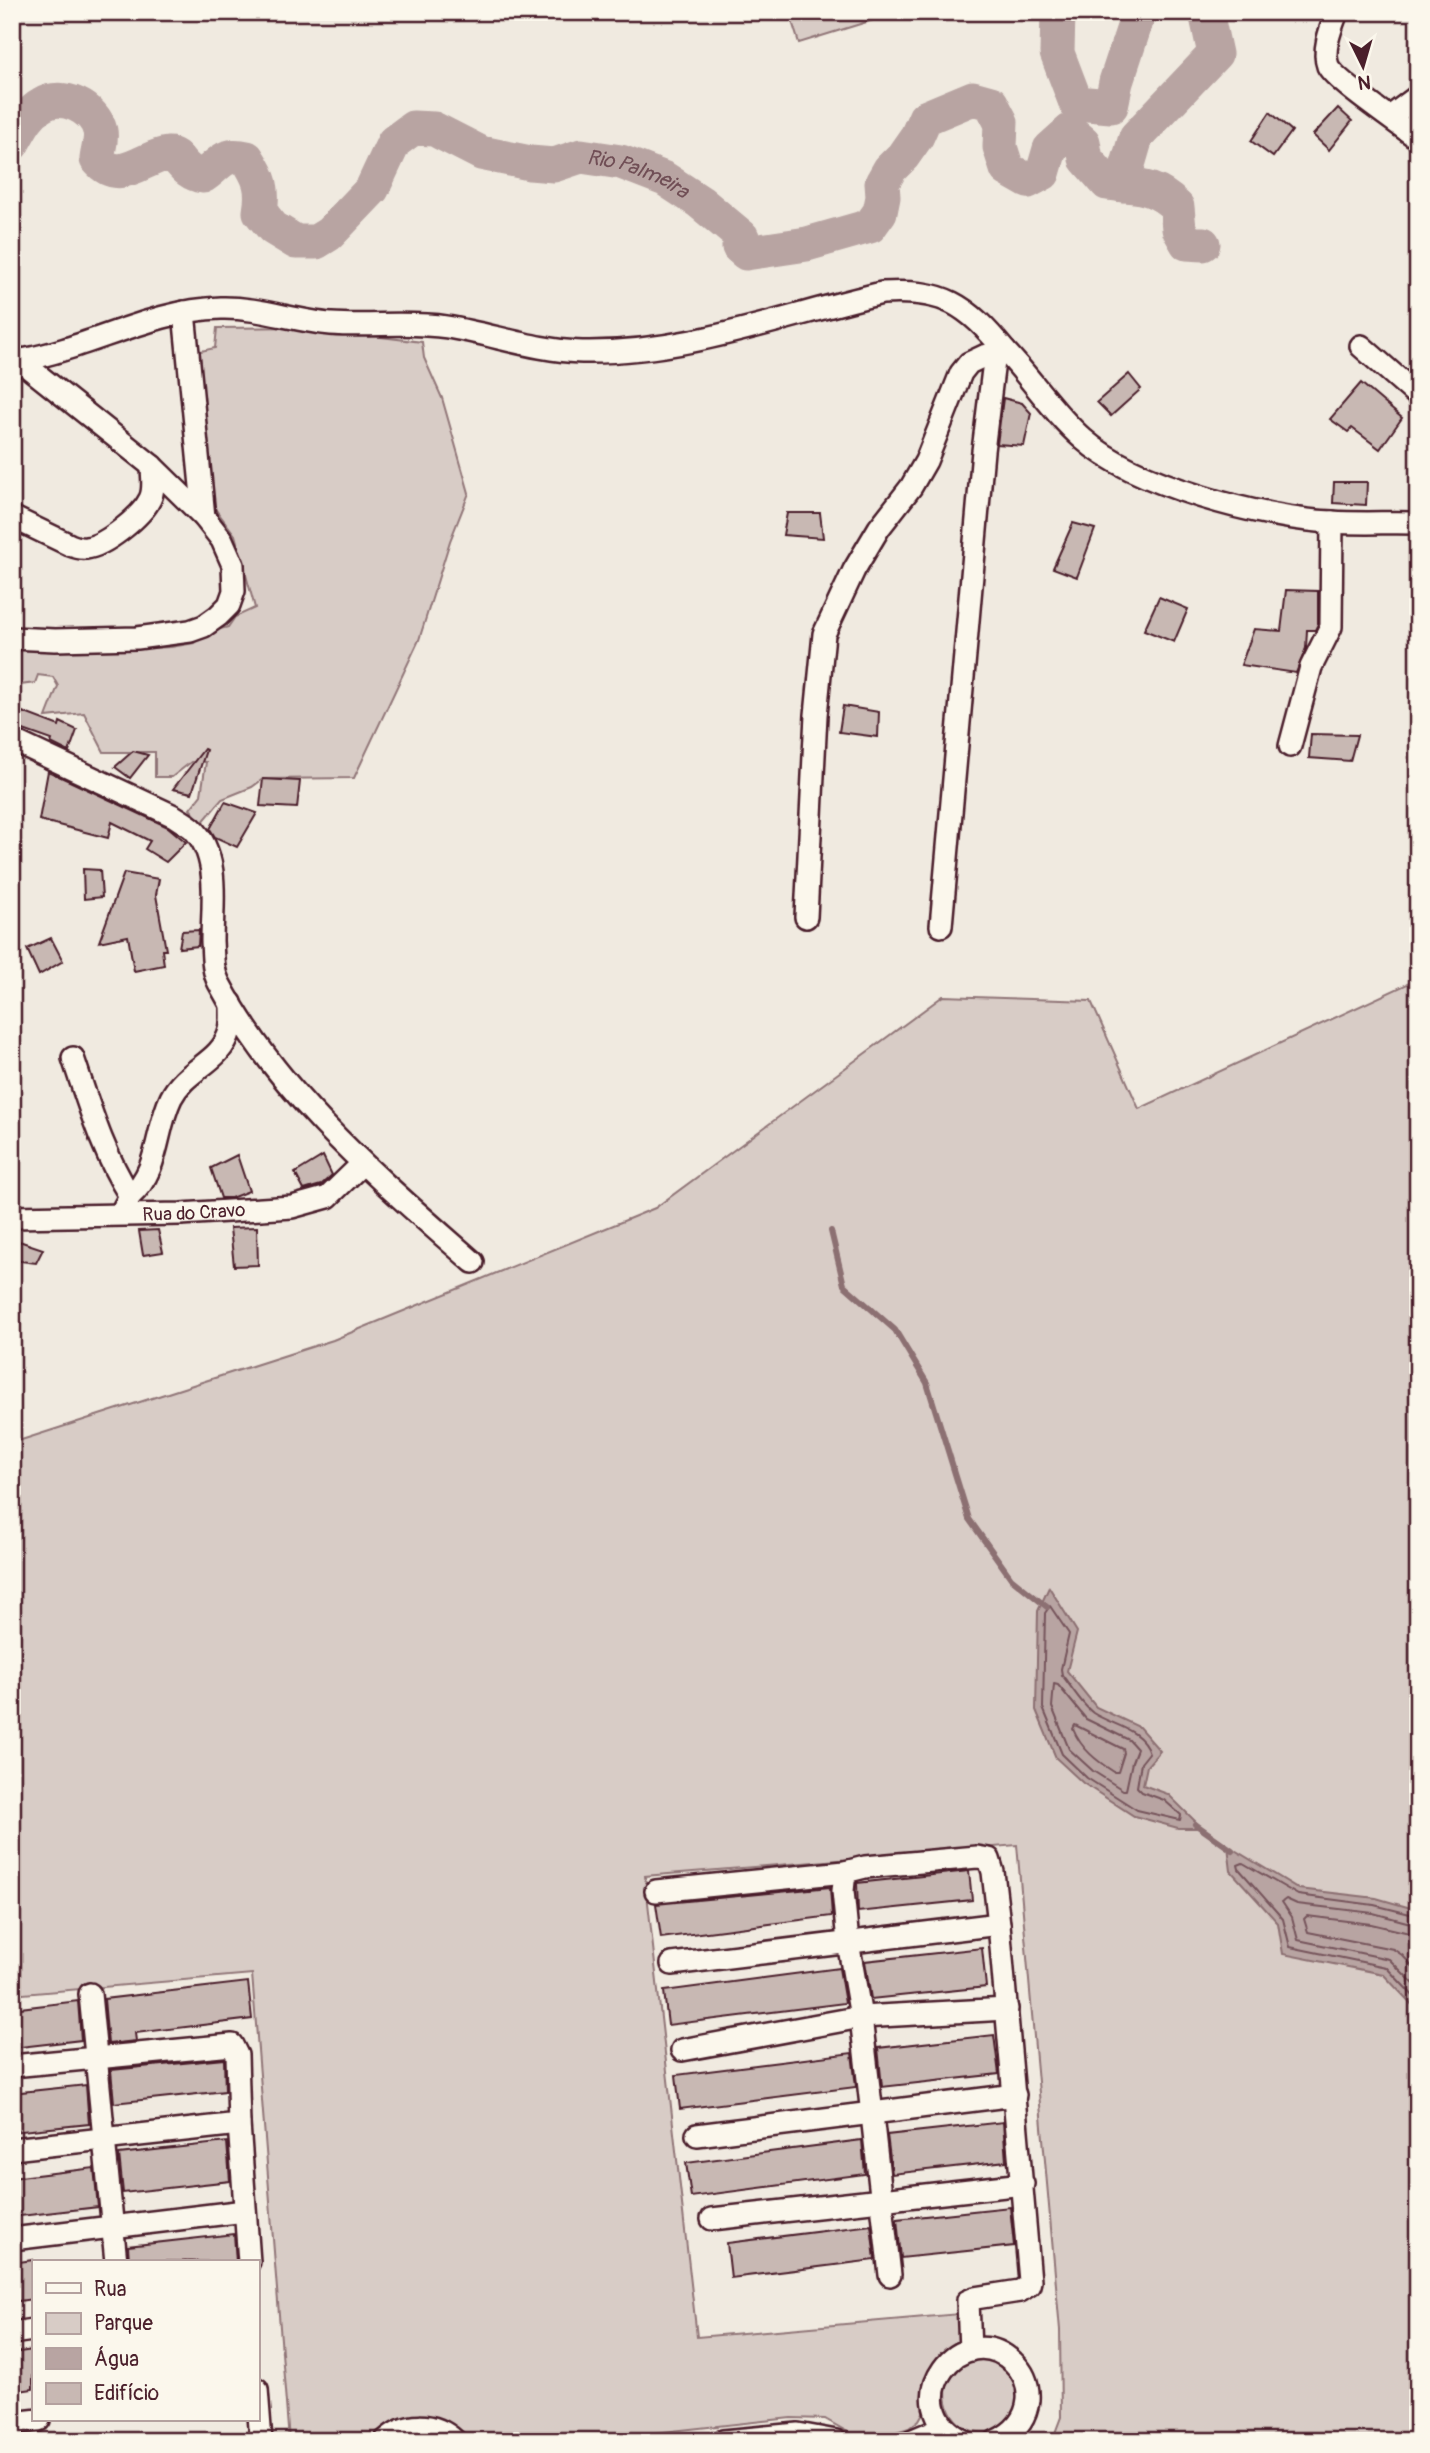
<svg xmlns="http://www.w3.org/2000/svg" width="1430" height="2453" font-family="Pangolin,sans-serif">
	<style>
		.green { fill: #d8ccc6; stroke: #917678; stroke-width: 2 }
		.water { fill: #b8a4a2; stroke: #8c6f72; stroke-width: 2 }
		.lines { fill: none; stroke-linecap: round; stroke-linejoin: round }
		.shore { stroke: #76545b; stroke-width: 2 }
		.stream { stroke: #8c6f72; stroke-width: 6 }
		.river { stroke: #b8a4a2; stroke-width: 35 }
		.building { fill: #c8b8b3; stroke: #4a1f2b; stroke-width: 2 }
		.minor-casing { stroke: #4a1f2b; stroke-width: 26 }
		.minor { stroke: #fbf7ec; stroke-width: 21 }
		.labels { text-anchor: middle; dominant-baseline: central; stroke-width: 7; stroke-linejoin: round; paint-order: stroke }
		.street-label { font-size: 19px; fill: #4a1f2b; stroke: #fbf7ec }
		.water-label { font-size: 21px; font-style: italic; fill: #704e55; stroke: #fbf7ec }
	</style>
	<rect width="100%" height="100%" fill="#f0eae0"/>
	<filter id="ink" filterUnits="userSpaceOnUse"><feTurbulence type="fractalNoise" baseFrequency=".0143" numOctaves="2"/><feDisplacementMap in="SourceGraphic" scale="14" xChannelSelector="R" yChannelSelector="G"/><feConvolveMatrix kernelMatrix="1 2 1 2 8 2 1 2 1" color-interpolation-filters="sRGB"/></filter>
	<g filter="url(#ink)">
		<g class="green">
			<path d="M789,12H899L799,43Z"/>
			<path d="M298,327L422,342L424,358L442,398L469,493L450,541L419,640L354,778L263,779L252,787L222,799L202,823L190,809L201,795L206,762H191L172,777H155V752H104L84,713L46,717L58,686L53,677L38,675L35,683L12,686V647L126,649L171,647L194,643L207,632L228,627L235,617L255,608L235,535L213,506L196,352L215,348L217,328Z"/>
			<path d="M1418,979V2441H1052L1061,2417L1060,2330L1017,1845L645,1876L697,2337L959,2314L963,2343L944,2353L933,2365L927,2406L919,2420L909,2428L896,2432L853,2435L825,2419L791,2418L581,2441H465L457,2432L375,2441H289L252,1974L12,1995V1443L333,1340L655,1208L943,996L1091,1001L1139,1109Z"/>
			<path d="M985,2357C992,2360 1005,2362 1010,2368C1034,2395 1009,2441 973,2431C945,2423 936,2383 960,2366C966,2360 977,2359 985,2357Z"/>
		</g>
		<g class="water">
			<path d="M1049,1587L1077,1632L1067,1671L1096,1707L1139,1727L1160,1751L1147,1766L1143,1785L1168,1794L1202,1828H1178L1134,1816L1083,1783L1056,1758L1036,1710L1038,1611Z"/>
			<path d="M1228,1846L1299,1889L1376,1898L1418,1910V2011L1383,1974L1283,1954L1278,1923L1231,1871Z"/>
		</g>
		<g class="lines">
			<g class="shore">
				<path d="M1050,1606L1069,1634L1061,1669L1062,1675C1071,1686 1081,1704 1093,1713C1111,1725 1143,1729 1149,1753L1141,1763L1137,1787L1142,1792L1164,1800L1181,1815L1180,1820L1137,1810L1087,1778L1062,1754L1043,1708L1045,1613Z"/>
				<path d="M1054,1684L1058,1685L1086,1719L1129,1740L1137,1749L1132,1762L1126,1790H1123L1093,1771L1069,1749L1052,1707Z"/>
				<path d="M1075,1725L1123,1749L1124,1753L1118,1772H1114C1097,1761 1081,1749 1073,1729Z"/>
				<path d="M1418,1916L1374,1905L1298,1895L1243,1863L1238,1865L1239,1869L1283,1919L1290,1947L1386,1967L1418,2001"/>
				<path d="M1418,1925L1373,1913L1297,1904L1286,1899L1282,1902L1292,1917L1298,1940L1389,1959L1418,1988"/>
				<path d="M1418,1935L1371,1924L1307,1916L1304,1919L1308,1932L1393,1949L1402,1955L1418,1972"/>
			</g>
			<g class="stream">
				<path d="M831,1231L844,1285L895,1330L927,1383L969,1519L1011,1578L1047,1607"/>
				<path d="M1195,1824L1232,1850"/>
			</g>
			<g class="river">
				<path d="M1058,12L1057,53L1076,103L1111,106L1116,82L1139,12"/>
				<path id="s1" d="M12,144C20,130 27,113 42,105C62,92 95,108 100,131C102,140 98,150 97,159C120,187 144,156 168,154C180,153 181,173 203,176C221,164 222,152 247,158C260,178 264,188 260,212L273,228L296,242H316L329,234L372,189L394,142L413,128L434,129L481,153L530,163L554,165L581,156L621,162L665,179L700,202L742,237L739,247L746,253L807,244L870,226L880,212L883,197L882,183L890,169L903,156L917,136L925,118L973,98L991,103L1001,122L1000,147L1007,169L1028,181L1043,173L1050,149L1070,131L1083,142L1086,159L1107,183C1137,187 1154,184 1177,207L1179,229L1187,243L1203,244"/>
				<path d="M1122,185L1136,137L1215,54L1206,12"/>
			</g>
		</g>
		<g class="building">
			<path d="M1338,108L1352,121L1329,150L1313,135Z"/>
			<path d="M1270,112L1292,131L1273,157L1251,141Z"/>
			<path d="M1129,374L1141,389L1111,416L1097,402Z"/>
			<path d="M1361,383L1402,418L1380,449L1352,428L1348,432L1330,419Z"/>
			<path d="M1003,398L1022,403L1031,413L1024,446L997,444Z"/>
			<path d="M1334,482H1367L1366,505L1333,503Z"/>
			<path d="M787,513H820L823,538L783,535Z"/>
			<path d="M1073,523L1095,529L1077,577L1053,568Z"/>
			<path d="M1286,590L1318,591V624L1315,630H1307L1306,648L1296,673L1241,665L1254,629L1281,631Z"/>
			<path d="M1159,597L1188,609L1174,642L1144,630Z"/>
			<path d="M843,706L879,712L878,737L839,732Z"/>
			<path d="M12,708L59,726L60,722L77,730L69,752L51,743L52,740L12,726Z"/>
			<path d="M1311,734L1357,735L1350,761L1309,758Z"/>
			<path d="M204,749L206,750L192,793L173,789Z"/>
			<path d="M133,751L148,755L130,778L115,767Z"/>
			<path d="M48,771L168,827L186,842L166,862L145,849L150,841L112,822L108,838L39,820Z"/>
			<path d="M263,779L300,781L297,808L260,806Z"/>
			<path d="M225,802L257,813L237,847L215,837L210,829Z"/>
			<path d="M83,869L100,870L102,897L84,899Z"/>
			<path d="M124,873L159,879L156,895L166,950H162L164,965L134,971L128,936L99,942Z"/>
			<path d="M199,930L198,946L179,948L182,931Z"/>
			<path d="M51,938L63,961L39,975L27,949Z"/>
			<path d="M237,1155L249,1191L231,1198H221L211,1168Z"/>
			<path d="M323,1156L332,1175L321,1185L304,1190L295,1173Z"/>
			<path d="M257,1227L258,1265L234,1266L230,1228Z"/>
			<path d="M158,1230L163,1252L143,1255L139,1231Z"/>
			<path d="M19,1241L43,1249L36,1263L12,1260Z"/>
			<path d="M969,1871L972,1900L858,1912L857,1883Z"/>
			<path d="M830,1887L832,1916L661,1938L656,1904Z"/>
			<path d="M982,1948L986,1987L871,1999L865,1961Z"/>
			<path d="M839,1968L845,2003L668,2025L664,1991Z"/>
			<path d="M248,1982L252,2019L135,2033L136,2041L108,2044L104,1999Z"/>
			<path d="M78,2001L81,2040L12,2048V2009Z"/>
			<path d="M994,2035L999,2074L882,2087L878,2048Z"/>
			<path d="M852,2053L856,2087L680,2109L676,2075Z"/>
			<path d="M224,2059L225,2091L114,2103L111,2070Z"/>
			<path d="M86,2085L89,2124L12,2132V2093Z"/>
			<path d="M1003,2122L1006,2161L892,2174L887,2135Z"/>
			<path d="M862,2140L865,2174L691,2197L686,2163Z"/>
			<path d="M227,2142L230,2181L123,2193L119,2154Z"/>
			<path d="M94,2168L98,2207L12,2217V2178Z"/>
			<path d="M1010,2207L1014,2246L901,2258L897,2219Z"/>
			<path d="M871,2225L875,2260L731,2278L727,2243Z"/>
			<path d="M234,2234L236,2262L129,2261L128,2246Z"/>
			<path d="M33,2260V2299L12,2302V2263Z"/>
			<path d="M33,2350V2389L12,2392V2353Z"/>
		</g>
		<g class="lines">
			<g class="minor-casing">
				<g id="minor">
					<path d="M1337,12C1331,28 1322,50 1328,66C1335,81 1401,125 1418,139"/>
					<path d="M1390,117L1418,96"/>
					<path d="M184,312L204,517"/>
					<path d="M1361,346L1418,396"/>
					<path d="M22,360C89,348 152,310 221,308C258,307 294,321 331,324C369,327 409,321 447,327C492,334 537,351 582,352C685,354 783,316 882,293C944,289 966,304 1005,351"/>
					<path d="M12,517L70,545C75,547 80,549 86,548C105,546 142,516 150,499C155,489 152,477 152,466"/>
					<path d="M12,638L55,640L137,638L190,631L204,626L218,616L229,605L234,591L233,565L222,540L204,517L152,466L14,356"/>
					<path d="M12,740L174,816C180,820 187,824 192,828C221,855 212,906 212,941C213,955 212,970 219,983C279,1096 379,1179 473,1262"/>
					<path d="M1290,746L1311,667L1331,627L1332,522"/>
					<path d="M806,917L816,715L824,634L854,570L879,528L911,487L926,461L961,373L969,363L984,356L1005,351C1032,379 1053,413 1083,439C1135,485 1263,519 1332,522C1361,524 1389,522 1418,523"/>
					<path d="M941,926L983,451L995,353"/>
					<path d="M73,1058C90,1108 102,1151 130,1196L124,1207"/>
					<path d="M130,1196C160,1170 155,1131 171,1098C186,1068 222,1063 230,1030C232,1022 231,1012 231,1003"/>
					<path id="s2" d="M12,1217L181,1214L292,1207L328,1197L362,1164"/>
					<path d="M845,1872L843,1891L848,1942L861,2017L890,2275"/>
					<path d="M656,1891L845,1872L865,1867L977,1857L989,1859L993,1872L999,1924L1030,2281L1029,2285L1020,2291L975,2298L968,2301L970,2350"/>
					<path d="M672,1964L999,1924"/>
					<path d="M90,1994L116,2262"/>
					<path d="M682,2050L861,2017L1007,2009"/>
					<path d="M12,2066L232,2045L237,2055L239,2124L249,2262"/>
					<path d="M697,2135L1015,2095"/>
					<path d="M12,2149L239,2124"/>
					<path d="M712,2219L1023,2184"/>
					<path d="M12,2239L245,2211"/>
					<path d="M12,2333L33,2330"/>
					<path d="M257,2389L261,2441"/>
					<path d="M12,2423L39,2420"/>
					<path d="M385,2441C405,2422 434,2421 455,2441"/>
					<path d="M723,2441L798,2434L836,2441"/>
					<path d="M911,2441L944,2427"/>
					<path d="M964,2441C892,2404 963,2314 1013,2362C1024,2372 1029,2385 1028,2400C1026,2420 1013,2433 996,2441"/>
				</g>
			</g>
			<use href="#minor" class="minor"/>
		</g>
	</g>
	<g class="labels">
		<g class="street-label">
			<text stroke="none"><textPath href="#s2" startOffset="182">Rua do Cravo</textPath></text>
		</g>
		<g class="water-label">
			<text stroke="none"><textPath href="#s1" startOffset="836">Rio Palmeira</textPath></text>
		</g>
	</g>
	<rect width="1430" height="2453" fill="none" stroke="#fbf7ec" stroke-width="42"/>
	<rect x="21" y="21" width="1388" height="2411" fill="none" stroke="#4a1f2b" stroke-width="2.5" filter="url(#ink)"/>
	<rect x="32" y="2260" width="228" height="161" fill="#fbf7ec" stroke="#b4a19f" stroke-width="2"/>
	<rect x="46" y="2283" width="35" height="10" fill="#fbf7ec" stroke="#b4a19f" stroke-width="2"/>
	<text x="94" y="2296" font-size="21" fill="#4a1f2b">Rua</text>
	<rect x="46" y="2313" width="35" height="21" fill="#d8ccc6" stroke="#b4a19f" stroke-width="2"/>
	<text x="94" y="2330" font-size="21" fill="#4a1f2b">Parque</text>
	<rect x="46" y="2348" width="35" height="21" fill="#b8a4a2" stroke="#b4a19f" stroke-width="2"/>
	<text x="94" y="2366" font-size="21" fill="#4a1f2b">Água</text>
	<rect x="46" y="2383" width="35" height="21" fill="#c8b8b3" stroke="#b4a19f" stroke-width="2"/>
	<text x="94" y="2400" font-size="21" fill="#4a1f2b">Edifício</text>
	<g transform="translate(1363 66) rotate(175)" stroke="#fbf7ec" stroke-width="5" paint-order="stroke">
	<path d="M0-5L12 26L0 18L-12 26Z" fill="#4a1f2b"/>
	<text y="-10" font-size="19" font-weight="bold" text-anchor="middle" fill="#4a1f2b">N</text>
	</g>
</svg>
